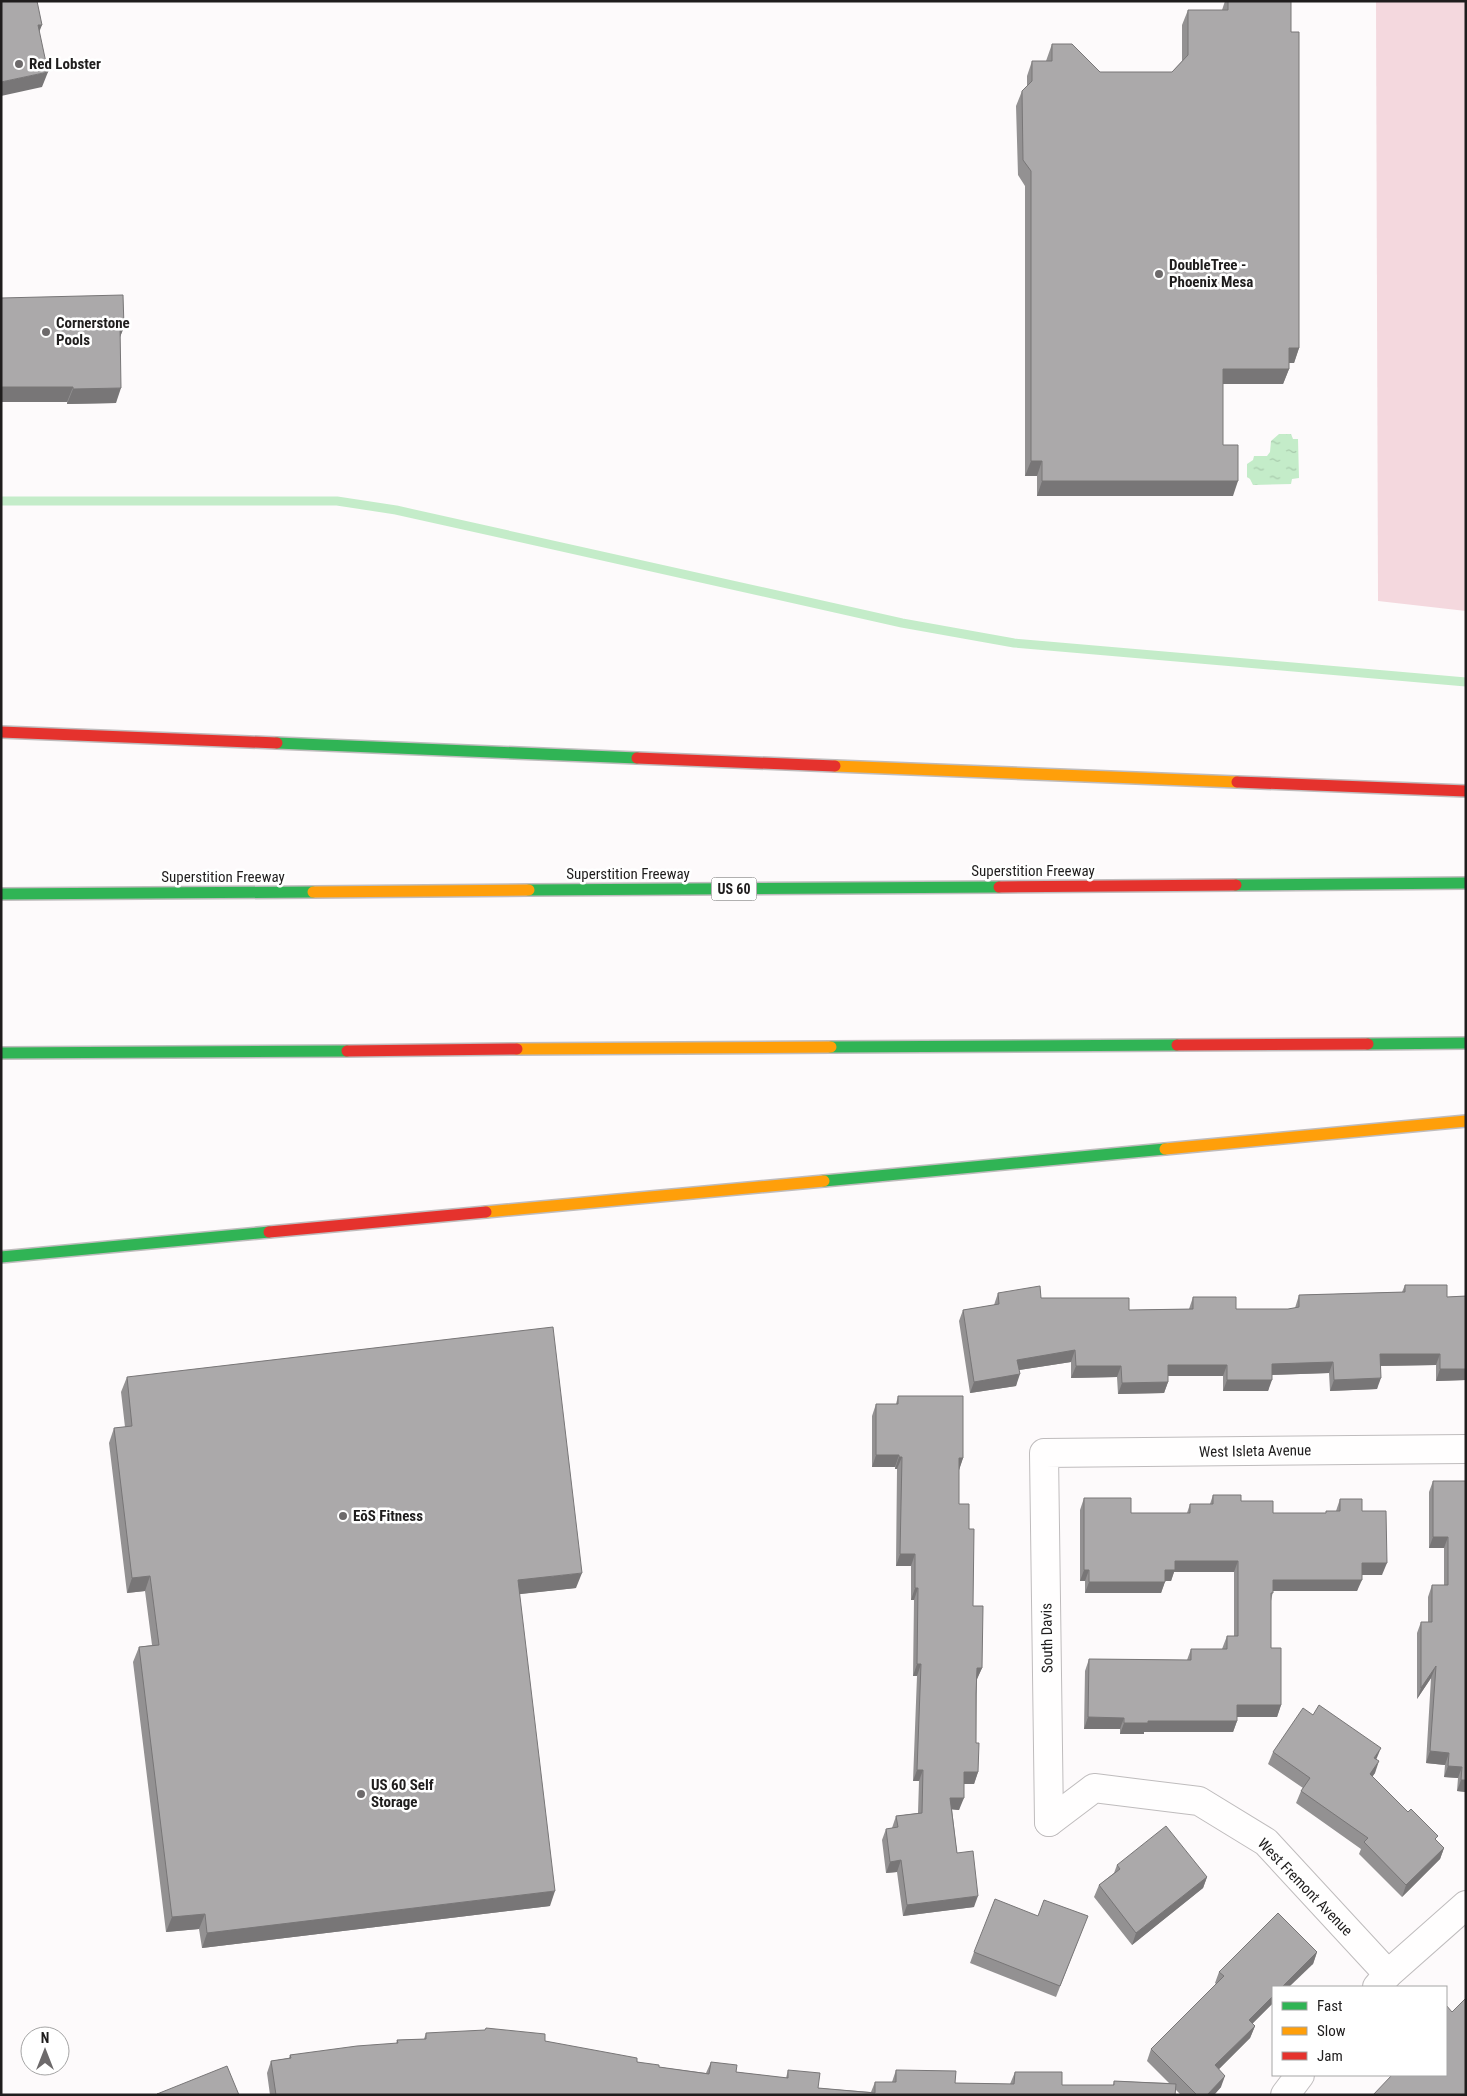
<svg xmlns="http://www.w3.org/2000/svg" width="1467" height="2096" font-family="'Roboto Condensed',sans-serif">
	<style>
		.green { fill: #f4d8de }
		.water { fill: url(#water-ripples) }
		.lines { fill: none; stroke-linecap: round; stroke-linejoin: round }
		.stream { stroke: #c4ecc9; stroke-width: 9 }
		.street-casing { stroke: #bfbcbd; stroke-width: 30 }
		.fast-casing { stroke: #bfbcbd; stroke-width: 14 }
		.slow-casing { stroke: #bfbcbd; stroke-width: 14 }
		.jam-casing { stroke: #bfbcbd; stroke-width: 14 }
		.street { stroke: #fffefe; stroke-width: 28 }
		.fast { stroke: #30b455; stroke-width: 11 }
		.slow { stroke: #ff9f0a; stroke-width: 11 }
		.jam { stroke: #e5322d; stroke-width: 11 }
		.wall { fill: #939192 }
		.shaded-wall { fill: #787677 }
		.building { fill: #aba9aa; stroke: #787677 }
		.poi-dot { fill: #6d6a6b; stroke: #fff; stroke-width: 2 }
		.labels { text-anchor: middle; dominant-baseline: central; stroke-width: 5; stroke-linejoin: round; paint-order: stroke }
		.shield { fill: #fff; stroke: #626161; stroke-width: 1 }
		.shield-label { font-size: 14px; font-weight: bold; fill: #1f1d1d }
		.poi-label { font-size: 15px; font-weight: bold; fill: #1f1d1d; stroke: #fff; text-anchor: start }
		.street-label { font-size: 15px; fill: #1f1d1d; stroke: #fff }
	</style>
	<defs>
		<pattern id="water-ripples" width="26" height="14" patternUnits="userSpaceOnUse" patternTransform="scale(1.25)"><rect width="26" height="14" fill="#c4ecc9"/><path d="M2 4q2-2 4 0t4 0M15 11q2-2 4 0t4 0" fill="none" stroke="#a8caac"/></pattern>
	</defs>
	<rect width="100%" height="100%" fill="#fdfafb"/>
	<path class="green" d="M1376,1H1466V611L1378,601Z"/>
	<path class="water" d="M1279,434H1291L1293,439H1298L1299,478L1292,479L1291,484L1253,485L1250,479L1247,477V464L1253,460L1254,456H1267L1270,452L1271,441Z"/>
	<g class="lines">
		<path class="stream" d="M1,501H337L396,510L902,623L1014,643L1466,682"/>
		<g class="street-casing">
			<g id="street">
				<path d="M1049,1822L1044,1453L1466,1449"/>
				<path d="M1049,1822L1094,1788L1199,1801L1266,1842L1388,1974"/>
				<path d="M1377,1987L1388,1974L1466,1905"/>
				<path d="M1285,2095L1300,2075"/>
			</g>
		</g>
		<g class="fast-casing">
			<g id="fast">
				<path d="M277,743L637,758"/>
				<path d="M1236,885L1466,883"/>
				<path d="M529,890L999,887"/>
				<path d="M1,894L313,892"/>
				<path d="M1368,1044L1466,1043"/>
				<path d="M831,1047L1177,1045"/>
				<path d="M1,1053L347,1051"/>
				<path d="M824,1181L1165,1149"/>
				<path d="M1,1257L269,1232"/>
			</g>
		</g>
		<g class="slow-casing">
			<g id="slow">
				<path d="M835,766L1237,782"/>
				<path d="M313,892L529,890"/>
				<path d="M517,1049L831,1047"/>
				<path d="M1165,1149L1466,1121"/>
				<path d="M486,1212L824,1181"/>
			</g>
		</g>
		<g class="jam-casing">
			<g id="jam">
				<path d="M1,732L277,743"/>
				<path d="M637,758L835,766"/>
				<path d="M1237,782L1466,791"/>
				<path d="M999,887L1236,885"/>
				<path d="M1177,1045L1368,1044"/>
				<path d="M347,1051L517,1049"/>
				<path d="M269,1232L486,1212"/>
			</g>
		</g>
		<use href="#street" class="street"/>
		<use href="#fast" class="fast"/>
		<use href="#slow" class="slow"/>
		<use href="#jam" class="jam"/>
	</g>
	<g class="wall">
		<path d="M1225,1H1291V32L1299,348L1294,363H1289V369L1283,384H1223V445L1233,496H1037V476H1025V186L1018,175L1016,106L1022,91L1027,86V76L1032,61H1046L1052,44L1100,72H1172L1182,61V25L1188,10H1222Z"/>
		<path d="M124,327L120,337L116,403L67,404V402H1Z"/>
		<path d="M1405,1285L1447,1297L1466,1296V1380L1436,1381V1365L1380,1366L1377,1389L1330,1391L1329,1373L1272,1375L1268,1391H1223V1376H1168V1382L1164,1393L1118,1394L1117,1377L1071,1378V1362L1019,1370L1016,1386L970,1393L959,1321L963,1310L994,1305L998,1293L1041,1298L1129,1310L1189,1309L1193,1297L1236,1309H1288L1295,1308L1299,1295L1402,1292Z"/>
		<path d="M127,1377L576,1588L519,1594L550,1906L202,1948L199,1929L166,1932L133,1662L139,1647L152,1645L145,1591L127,1593L109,1443L114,1428L125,1427L121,1392Z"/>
		<path d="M898,1396L963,1458L959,1470V1504L969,1529L973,1606L982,1668L977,1679L976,1743L978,1772L974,1784H964L959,1810L952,1809L957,1853L974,1907L903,1916L897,1872L886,1873L882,1840L886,1829L892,1828L896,1816L918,1813L919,1781H913L917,1676H913L914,1600H911V1566H896L897,1469H895V1467H872V1416L876,1404H896Z"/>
		<path d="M1433,1481H1466V1792L1457,1791L1458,1778L1444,1777L1445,1765L1426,1763L1431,1678L1417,1699V1633L1421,1622H1428V1597L1432,1585H1444V1548H1429V1492Z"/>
		<path d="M1213,1495L1241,1501L1273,1513H1326V1511H1336L1340,1499L1362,1511L1382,1575H1362L1357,1591H1273L1271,1601V1648L1281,1705L1277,1717H1237V1721L1233,1732H1144V1734H1120V1729H1084L1085,1671L1089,1659L1187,1660L1191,1649H1222L1227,1636H1234V1572H1174L1171,1581H1165L1161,1593H1085V1581H1080V1510L1084,1498L1131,1513H1187L1190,1504H1210Z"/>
		<path d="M1273,1752L1376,1760L1375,1773L1372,1776L1444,1848L1440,1859L1402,1897L1359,1854L1361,1849L1296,1803L1301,1791L1303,1788L1268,1764Z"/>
		<path d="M1117,1865L1207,1877L1203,1888L1132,1945L1094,1897L1099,1885L1114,1873Z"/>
		<path d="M1083,1928L1056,1997L970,1963L974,1952Z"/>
		<path d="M1317,1952L1313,1964L1273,1987V2003L1252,2024L1255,2026L1250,2038L1219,2069L1221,2087L1214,2095H1181L1176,2090L1175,2095H270L267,2073L271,2061L289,2058L290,2055L396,2044L397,2040L424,2039L426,2033L545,2041L659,2067L706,2073L711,2062L736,2072L786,2078L788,2070L818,2088L871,2092L875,2082H892L896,2070L955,2083L1010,2084L1015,2072L1062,2085H1113L1114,2081L1169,2083L1147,2061L1151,2049L1216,1984L1215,1983L1219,1972Z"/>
	</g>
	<g class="shaded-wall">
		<path d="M38,25H42L36,40Z"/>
		<path d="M48,72L42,87L1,96V82Z"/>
		<path d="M120,327H124L118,342Z"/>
		<path d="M1289,348H1299L1294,363H1283Z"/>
		<path d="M1223,369H1289L1283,384H1218Z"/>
		<path d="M1,387H73L67,402H1Z"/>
		<path d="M121,388L116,403L67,404L73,389Z"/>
		<path d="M1031,461H1042L1037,476H1025Z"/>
		<path d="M1042,481H1238L1233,496H1037Z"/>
		<path d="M1075,1350L1071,1362L1013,1371L1017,1360Z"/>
		<path d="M1380,1354H1440L1436,1365L1376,1366Z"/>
		<path d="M1333,1362L1329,1373L1268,1375L1272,1364Z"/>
		<path d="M1168,1365H1227L1223,1376H1164Z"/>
		<path d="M1076,1366H1121L1117,1377L1071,1378Z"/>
		<path d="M1440,1369H1466V1380L1436,1381Z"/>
		<path d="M1020,1374L1016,1386L970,1393L974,1382Z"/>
		<path d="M1381,1378L1377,1389L1330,1391L1334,1380Z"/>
		<path d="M1227,1380H1272L1268,1391H1223Z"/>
		<path d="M1168,1382L1164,1393L1118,1394L1122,1383Z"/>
		<path d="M876,1455H899L895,1467H872Z"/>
		<path d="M899,1457H902L897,1469H895Z"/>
		<path d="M959,1458H963L959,1470Z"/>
		<path d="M1433,1537H1448L1444,1548H1429Z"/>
		<path d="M900,1554H915L911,1566H896Z"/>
		<path d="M1175,1561H1238L1234,1572H1174L1171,1581H1161L1165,1570Z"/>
		<path d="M1362,1563H1387L1382,1575H1357Z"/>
		<path d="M1084,1570H1089L1085,1581H1080Z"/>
		<path d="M582,1573L576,1588L512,1595L518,1580Z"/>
		<path d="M150,1576L145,1591L127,1593L132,1578Z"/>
		<path d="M1273,1580H1362L1357,1591H1269Z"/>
		<path d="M1089,1582H1165L1161,1593H1085Z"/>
		<path d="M915,1588H918L914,1600H911Z"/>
		<path d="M917,1664H921L917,1676H913Z"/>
		<path d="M1436,1666L1431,1678L1417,1699L1421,1688Z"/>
		<path d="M977,1668H982L977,1679H973Z"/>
		<path d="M1237,1705H1281L1277,1717H1233Z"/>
		<path d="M1088,1717L1124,1718L1120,1729H1084Z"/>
		<path d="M1148,1721H1237L1233,1732H1144V1734H1120L1124,1723Z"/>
		<path d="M1381,1748L1376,1760L1374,1758Z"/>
		<path d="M1430,1751L1449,1753L1445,1765L1426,1763Z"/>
		<path d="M1379,1761L1375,1773L1366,1786L1370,1774Z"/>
		<path d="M1448,1766L1462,1767L1458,1778L1444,1777Z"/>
		<path d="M917,1770H923L919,1781H913Z"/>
		<path d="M964,1772H978L974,1784H960Z"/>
		<path d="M1461,1780H1466V1792L1457,1791Z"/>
		<path d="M950,1798H964L959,1810L946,1809Z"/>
		<path d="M1444,1848L1440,1859L1402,1897L1406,1885Z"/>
		<path d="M901,1860L897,1872L886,1873L890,1862Z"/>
		<path d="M1207,1877L1203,1888L1132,1945L1136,1933Z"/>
		<path d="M555,1891L550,1906L202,1948L207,1933Z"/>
		<path d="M978,1896L974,1907L903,1916L907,1905Z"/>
		<path d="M205,1914L199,1929L166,1932L172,1917Z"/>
		<path d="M1317,1952L1313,1964L1289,1987H1282Z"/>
		<path d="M1273,1996V2003L1244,2032L1249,2020Z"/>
		<path d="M1255,2026L1250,2038L1211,2077L1215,2065Z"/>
		<path d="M1225,2076L1221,2087L1214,2095H1207Z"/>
	</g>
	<g class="building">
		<path d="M1,1H37L42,25H38L48,72L1,82Z"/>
		<path d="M1228,1H1291V32H1299V348H1289V369H1223V445H1238V481H1042V461H1031V171L1023,160L1022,91L1032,81V61H1052V44H1072L1100,72H1172L1188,55V10H1228Z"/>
		<path d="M123,295L124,327H120L121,388L73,389V387H1V298Z"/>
		<path d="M1405,1285H1447V1297L1466,1296V1369H1440V1354H1380L1381,1378L1334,1380L1333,1362L1272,1364V1380H1227V1365H1168V1382L1122,1383L1121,1366H1076L1075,1350L1017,1360L1020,1374L974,1382L963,1310L999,1304L998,1293L1040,1286L1041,1298H1129V1310L1193,1309V1297H1236V1309H1288L1299,1307V1295L1405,1292Z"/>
		<path d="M553,1327L582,1573L518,1580L555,1891L207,1933L205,1914L172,1917L139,1647L159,1645L150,1576L132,1578L114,1428L132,1426L127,1377Z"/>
		<path d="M898,1396H963V1458H959V1504H969V1529H974L973,1606H983L982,1668H977L976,1694V1743H979L978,1772H964V1798H950L957,1853L973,1851L978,1896L907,1905L901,1860L890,1862L886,1829L898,1827L896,1816L922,1813L923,1770H917L921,1664H917L918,1588H915V1554H900L902,1457H899V1455H876V1404H898Z"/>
		<path d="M1433,1481H1466V1780H1461L1462,1767L1448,1766L1449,1753L1430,1751L1436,1666L1421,1688V1622H1432V1585H1448V1537H1433Z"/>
		<path d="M1213,1495H1241V1501H1273V1513H1326V1511H1340V1499H1362V1511H1386L1387,1563H1362V1580H1273V1593H1271V1648H1281V1705H1237V1721H1148V1723H1124V1718L1088,1717L1089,1659L1191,1660V1649H1227V1636H1238V1561H1175V1570H1165V1582H1089V1570H1084V1498H1131V1513H1190V1504H1213Z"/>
		<path d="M1319,1705L1381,1748L1374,1758L1379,1761L1370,1774L1408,1812L1411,1809L1438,1836L1435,1839L1444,1848L1406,1885L1364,1842L1368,1838L1301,1791L1310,1778L1273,1752L1303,1708L1313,1715Z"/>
		<path d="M1166,1826L1207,1877L1136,1933L1099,1885L1120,1869L1117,1865Z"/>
		<path d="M995,1899L1038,1916L1044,1900L1088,1916L1060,1986L974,1952Z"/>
		<path d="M1278,1913L1317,1952L1282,1987H1273V1996L1249,2020L1255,2026L1215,2065L1225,2076L1207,2095H1197L1151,2049L1224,1976L1219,1972Z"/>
		<path d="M1466,1998V2095H1373L1392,2075H1446V2005L1452,2012Z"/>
		<path d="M486,2028L545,2034V2041L637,2058V2062L659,2065V2067L709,2074L711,2062L737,2065L736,2072L788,2078V2070L820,2073L818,2088L875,2093V2082H896V2070L956,2071L955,2083L1014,2084L1015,2072H1062V2085H1114V2081L1176,2084L1175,2095H276L271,2061L291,2058L290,2055L357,2046L398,2043L397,2040L426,2039V2033L485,2030Z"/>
		<path d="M227,2066L239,2095L157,2094Z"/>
	</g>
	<g class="poi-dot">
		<circle cx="19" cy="64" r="5"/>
		<circle cx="1159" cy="274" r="5"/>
		<circle cx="46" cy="332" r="5"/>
		<circle cx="343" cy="1516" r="5"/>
		<circle cx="361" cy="1794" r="5"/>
	</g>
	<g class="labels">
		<rect class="shield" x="711.5" y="877.5" width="45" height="23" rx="4"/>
		<g class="shield-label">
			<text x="734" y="889">US 60</text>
		</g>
		<g class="poi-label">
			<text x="29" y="64">Red Lobster</text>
			<text x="1169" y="265">DoubleTree -<tspan x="1169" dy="17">Phoenix Mesa</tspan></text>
			<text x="56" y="323">Cornerstone<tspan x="56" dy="17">Pools</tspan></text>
			<text x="353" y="1516">EōS Fitness</text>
			<text x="371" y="1785">US 60 Self<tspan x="371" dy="17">Storage</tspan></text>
		</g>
		<g class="street-label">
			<text x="1033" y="871">Superstition Freeway</text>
			<text x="628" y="874">Superstition Freeway</text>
			<text x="223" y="877">Superstition Freeway</text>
			<text transform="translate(1255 1451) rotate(-1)">West Isleta Avenue</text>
			<text transform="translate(1047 1638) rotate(-91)">South Davis</text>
			<text transform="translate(1305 1887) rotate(46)">West Fremont Avenue</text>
		</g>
	</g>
	<rect width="1467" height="2096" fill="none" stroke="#1f1d1d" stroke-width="5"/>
	<rect x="1272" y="1986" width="175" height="90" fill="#ffffff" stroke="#a5a5a5"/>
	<rect x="1282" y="2002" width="25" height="8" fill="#30b455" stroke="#a5a5a5"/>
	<text x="1317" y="2011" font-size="15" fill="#1f1d1d">Fast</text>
	<rect x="1282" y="2027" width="25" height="8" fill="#ff9f0a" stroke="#a5a5a5"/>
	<text x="1317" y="2036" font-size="15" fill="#1f1d1d">Slow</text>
	<rect x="1282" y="2052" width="25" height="8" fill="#e5322d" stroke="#a5a5a5"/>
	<text x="1317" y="2061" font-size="15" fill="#1f1d1d">Jam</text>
	<g transform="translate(45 2051)"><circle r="24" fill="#ffffff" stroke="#a5a5a5"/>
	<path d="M0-4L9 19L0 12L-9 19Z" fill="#6d6a6b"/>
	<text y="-8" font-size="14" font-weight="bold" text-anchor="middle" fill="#1f1d1d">N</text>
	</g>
</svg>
